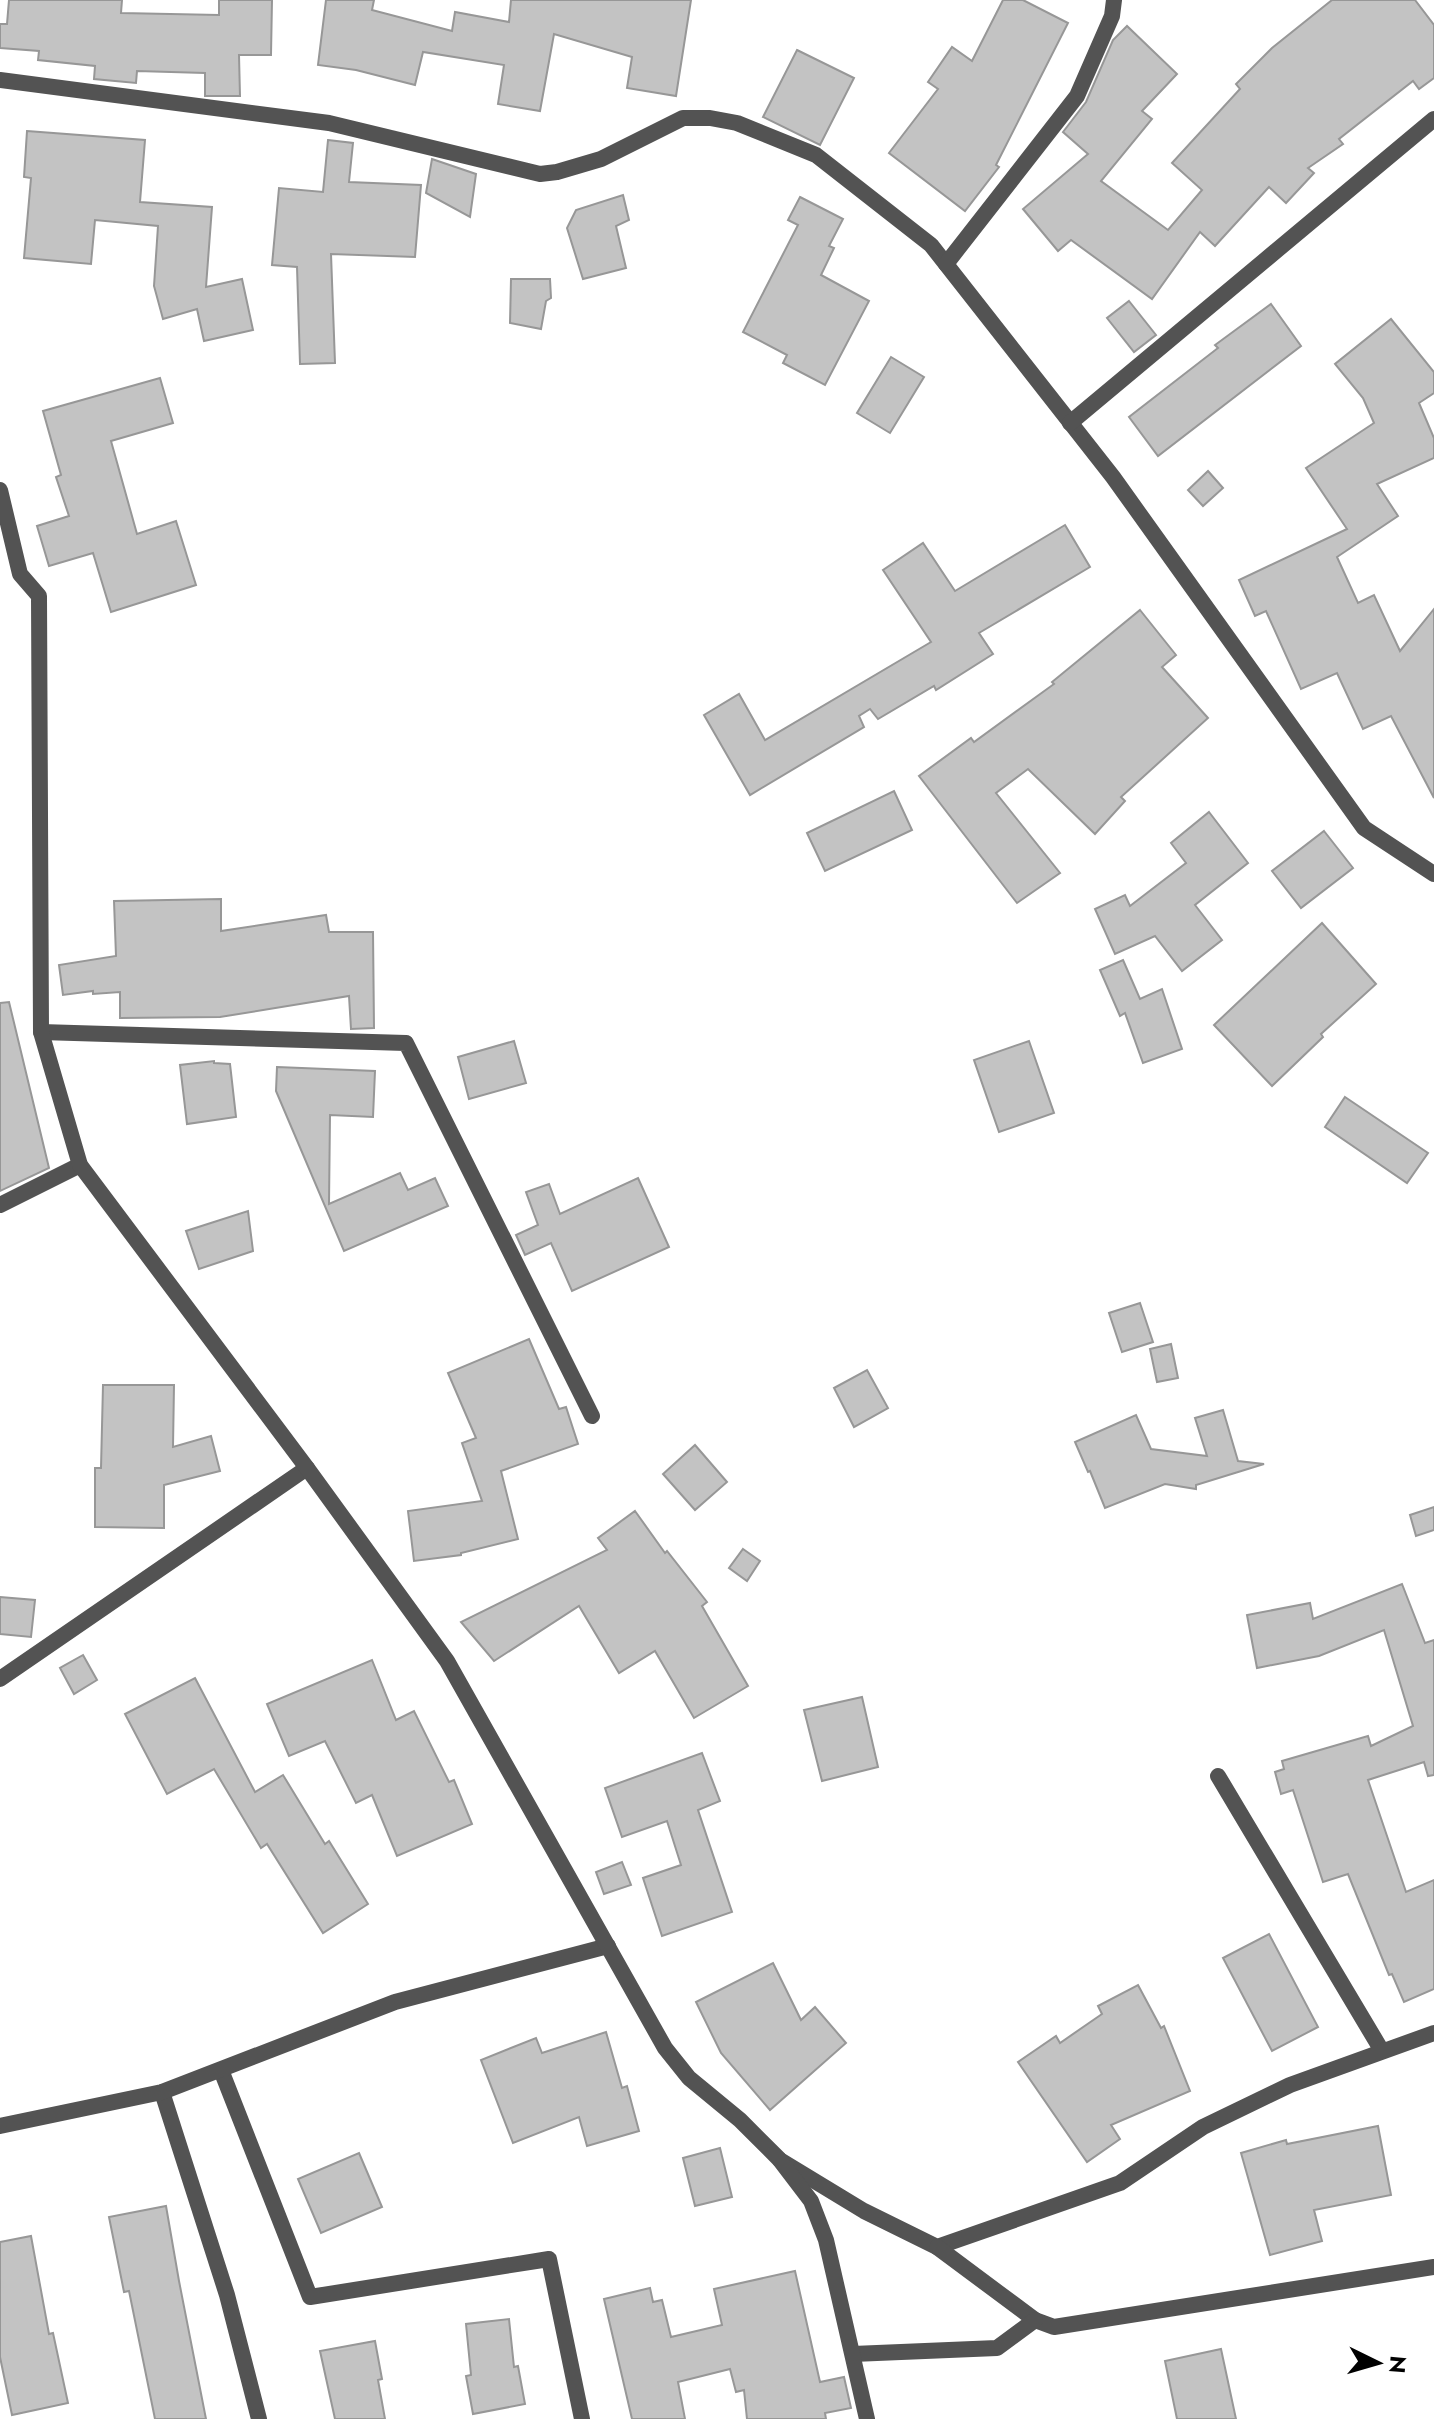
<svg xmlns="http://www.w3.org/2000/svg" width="1434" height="2419" font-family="Jost,sans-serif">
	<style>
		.building { fill: #c3c3c3; stroke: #979797; stroke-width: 2 }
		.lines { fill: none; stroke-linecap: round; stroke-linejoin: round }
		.minor { stroke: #535353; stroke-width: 16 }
		.tertiary { stroke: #535353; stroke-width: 16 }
	</style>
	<rect width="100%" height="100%" fill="#fff"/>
	<g class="building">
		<path d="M9,0H122L121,13L219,15V0H272L271,55H239L240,96H205V73L137,71L136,83L94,79L95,66L38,60L39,51L0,48V24H7Z"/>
		<path d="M326,0H374L372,10L452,31L455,12L509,22L511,0H691L676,96L627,88L632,57L554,34L540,111L498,104L504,65L423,52L415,85L356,70L318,65Z"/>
		<path d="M1003,0H1023L1068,23L996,165L999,167L965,211L889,153L938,89L928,82L952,47L972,61Z"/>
		<path d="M1332,0H1415L1434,25V78L1419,89L1413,81L1339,139L1343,144L1308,168L1314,173L1286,203L1269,187L1215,246L1200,232L1152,299L1071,240L1058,251L1023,209L1088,154L1063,132L1086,102L1113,40L1127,26L1177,74L1142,111L1152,119L1101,181L1168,230L1202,190L1172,163L1240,89L1236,84L1272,48Z"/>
		<path d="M797,50L854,78L820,145L763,117Z"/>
		<path d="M27,131L145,140L140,202L212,207L206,287L242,279L253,330L204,341L197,309L163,319L154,286L158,226L95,220L91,264L24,258L31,178L24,177Z"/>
		<path d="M328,140L353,143L349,182L421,185L415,257L331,254L335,363L300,364L297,267L272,265L279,188L323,192Z"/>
		<path d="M432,159L476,174L470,217L426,193Z"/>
		<path d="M623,195L629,220L616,226L626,268L583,279L567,228L576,210Z"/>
		<path d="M800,197L843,219L829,246L834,248L821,275L869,301L825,385L783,363L787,355L743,332L798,225L788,220Z"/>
		<path d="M511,279H550L551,298L546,301L541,329L510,323Z"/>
		<path d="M1129,301L1156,335L1134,352L1107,318Z"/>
		<path d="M1271,304L1301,346L1158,456L1129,417L1218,348L1215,345Z"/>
		<path d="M1391,319L1434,372V393L1419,403L1434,438V458L1377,484L1398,516L1337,557L1358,603L1374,595L1400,651L1434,609V798L1391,716L1363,729L1337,673L1301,689L1266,611L1255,616L1239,580L1347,529L1306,468L1374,423L1363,398L1335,364Z"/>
		<path d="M891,357L924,377L890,433L857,413Z"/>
		<path d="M160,378L173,423L111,441L137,534L176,521L196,585L111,612L93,553L49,566L37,526L69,516L56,477L61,475L43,411Z"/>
		<path d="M1208,471L1223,488L1203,506L1188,490Z"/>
		<path d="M1065,525L1090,567L979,633L993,654L936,690L934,686L878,719L870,709L859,716L864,727L750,795L704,715L739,694L765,740L931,642L883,570L923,543L955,591Z"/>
		<path d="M1140,610L1176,655L1162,667L1208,718L1121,797L1125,801L1095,834L1028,769L996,793L1060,873L1017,903L919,776L971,738L974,742L1054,684L1052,682Z"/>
		<path d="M894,791L912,830L825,871L807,833Z"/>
		<path d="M1209,812L1248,863L1195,905L1222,940L1182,971L1155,936L1115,954L1095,909L1125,895L1130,906L1186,863L1171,843Z"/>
		<path d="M1324,831L1353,868L1301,908L1272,871Z"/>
		<path d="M221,899V931L326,915L329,932H373L374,1028L351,1029L349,996L220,1017L120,1018V992L93,994V991L63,995L59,965L116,956L114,901Z"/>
		<path d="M1322,923L1376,984L1321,1034L1323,1037L1272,1086L1214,1025Z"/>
		<path d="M1123,960L1140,999L1162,989L1182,1049L1143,1063L1125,1013L1120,1016L1100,970Z"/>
		<path d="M9,1002L49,1168L0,1191V1003Z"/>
		<path d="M514,1041L526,1083L469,1099L458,1057Z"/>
		<path d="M1029,1041L1054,1113L999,1132L974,1060Z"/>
		<path d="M214,1061V1063L230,1064L236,1117L187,1124L180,1065Z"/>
		<path d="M277,1067L375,1071L373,1117L330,1115L329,1204L400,1173L408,1190L435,1178L448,1206L344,1251L276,1091Z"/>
		<path d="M1345,1097L1428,1153L1407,1183L1325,1127Z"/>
		<path d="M638,1178L669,1247L572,1291L551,1243L525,1255L516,1235L538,1225L526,1192L549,1184L560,1214Z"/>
		<path d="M248,1211L253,1251L199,1269L186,1231Z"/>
		<path d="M1140,1303L1153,1342L1122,1352L1109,1313Z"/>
		<path d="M529,1339L559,1409L566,1407L578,1444L501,1471L518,1539L461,1553V1555L414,1561L408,1511L482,1501L462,1443L476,1438L448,1373Z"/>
		<path d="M1171,1344L1178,1378L1157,1382L1150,1349Z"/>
		<path d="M867,1370L888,1408L854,1427L834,1388Z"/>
		<path d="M103,1385H174L173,1447L211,1436L220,1471L164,1485V1528L95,1527V1468H101Z"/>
		<path d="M1223,1410L1238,1461L1264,1464L1196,1485V1489L1165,1484L1105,1508L1090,1471L1088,1472L1075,1442L1136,1415L1151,1449L1207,1456L1195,1418Z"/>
		<path d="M695,1445L727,1482L695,1510L663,1474Z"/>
		<path d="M1434,1507V1530L1416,1536L1410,1515Z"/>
		<path d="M635,1511L665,1553L667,1551L707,1602L702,1606L748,1686L694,1718L655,1651L619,1673L579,1606L494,1661L461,1622L607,1550L598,1538Z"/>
		<path d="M743,1549L760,1561L747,1581L729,1568Z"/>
		<path d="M1402,1584L1425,1643L1434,1640V1775L1428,1776L1424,1762L1368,1780L1406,1892L1434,1880V1989L1404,2002L1392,1974L1389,1975L1348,1874L1323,1882L1293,1790L1281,1794L1275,1772L1284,1769L1282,1761L1368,1736L1371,1746L1413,1726L1384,1630L1319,1656L1257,1668L1247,1615L1310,1603L1313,1619Z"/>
		<path d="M0,1597L35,1600L31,1637L0,1634Z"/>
		<path d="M83,1655L97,1680L74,1694L60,1668Z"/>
		<path d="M372,1660L396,1720L414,1711L449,1782L454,1780L472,1824L397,1856L372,1795L356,1803L325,1741L289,1756L267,1704Z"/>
		<path d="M195,1678L255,1792L283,1775L325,1844L329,1841L368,1904L323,1933L267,1844L261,1848L214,1769L167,1794L125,1714Z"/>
		<path d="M862,1697L878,1767L822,1781L804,1710Z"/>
		<path d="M702,1753L720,1801L698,1810L732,1912L662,1936L643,1878L681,1865L667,1821L622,1837L605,1788Z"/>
		<path d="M622,1862L631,1885L604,1894L596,1872Z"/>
		<path d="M1269,1934L1318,2027L1272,2051L1223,1958Z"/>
		<path d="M773,1963L801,2020L815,2007L846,2043L770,2110L721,2053L696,2002Z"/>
		<path d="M1138,1985L1161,2028L1164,2026L1190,2091L1111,2125L1120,2139L1087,2162L1018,2062L1056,2036L1060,2043L1102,2014L1098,2006Z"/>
		<path d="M606,2032L622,2088L627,2086L639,2131L587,2146L579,2117L513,2143L481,2060L536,2038L542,2053Z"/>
		<path d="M1378,2126L1391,2195L1314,2210L1322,2241L1270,2255L1241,2153L1286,2140L1287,2144Z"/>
		<path d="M720,2148L732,2197L695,2206L683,2158Z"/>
		<path d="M359,2153L382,2207L321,2233L298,2179Z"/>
		<path d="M166,2206L179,2281L206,2419H155L129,2291L124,2292L109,2217Z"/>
		<path d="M31,2236L49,2334L53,2333L68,2403L12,2415L0,2357V2242Z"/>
		<path d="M795,2271L820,2382L844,2377L851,2408L825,2413L826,2419H747L744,2390L736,2392L730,2369L678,2382L685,2419H632L604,2299L650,2288L653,2302L662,2300L671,2337L722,2325L714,2289Z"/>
		<path d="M509,2319L514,2367L518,2366L525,2404L473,2414L466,2376L471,2375L466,2324Z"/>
		<path d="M375,2341L382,2379L378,2380L385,2419H335L320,2351Z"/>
		<path d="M1221,2349L1236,2419H1177L1165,2361Z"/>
	</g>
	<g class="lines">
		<g class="minor">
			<path d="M0,80L329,123L540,174L557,172L601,159L683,118H710L737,123L816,155L931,245L1113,477L1364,828L1434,874"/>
			<path d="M946,264L1077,96L1112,16L1114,0"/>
			<path d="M1070,423L1434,119"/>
			<path d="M41,1032L406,1043L592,1416"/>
			<path d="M0,1205L80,1165"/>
			<path d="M0,1679L307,1468"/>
			<path d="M1218,1776L1382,2051"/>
			<path d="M221,2070L310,2297L549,2259L582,2419"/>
			<path d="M162,2092L227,2295L259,2419"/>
			<path d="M0,2126L162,2092L395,2002L608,1946"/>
			<path d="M780,2160L864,2211L937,2247L1120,2183L1203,2127L1290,2085L1434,2033"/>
			<path d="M937,2247L1035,2320L1054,2327L1434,2267"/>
			<path d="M853,2354L997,2348L1035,2320"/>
		</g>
		<path class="tertiary" d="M0,490L20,574L39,596L41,1032L80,1165L307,1468L447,1661L665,2048L689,2078L740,2120L779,2159L811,2201L826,2240L867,2419"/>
	</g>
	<g transform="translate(1378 2363) rotate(95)" stroke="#ffffff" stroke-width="6" paint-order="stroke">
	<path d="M0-6L14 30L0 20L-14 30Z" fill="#000000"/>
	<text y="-12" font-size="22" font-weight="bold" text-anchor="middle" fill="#000000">N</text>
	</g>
</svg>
